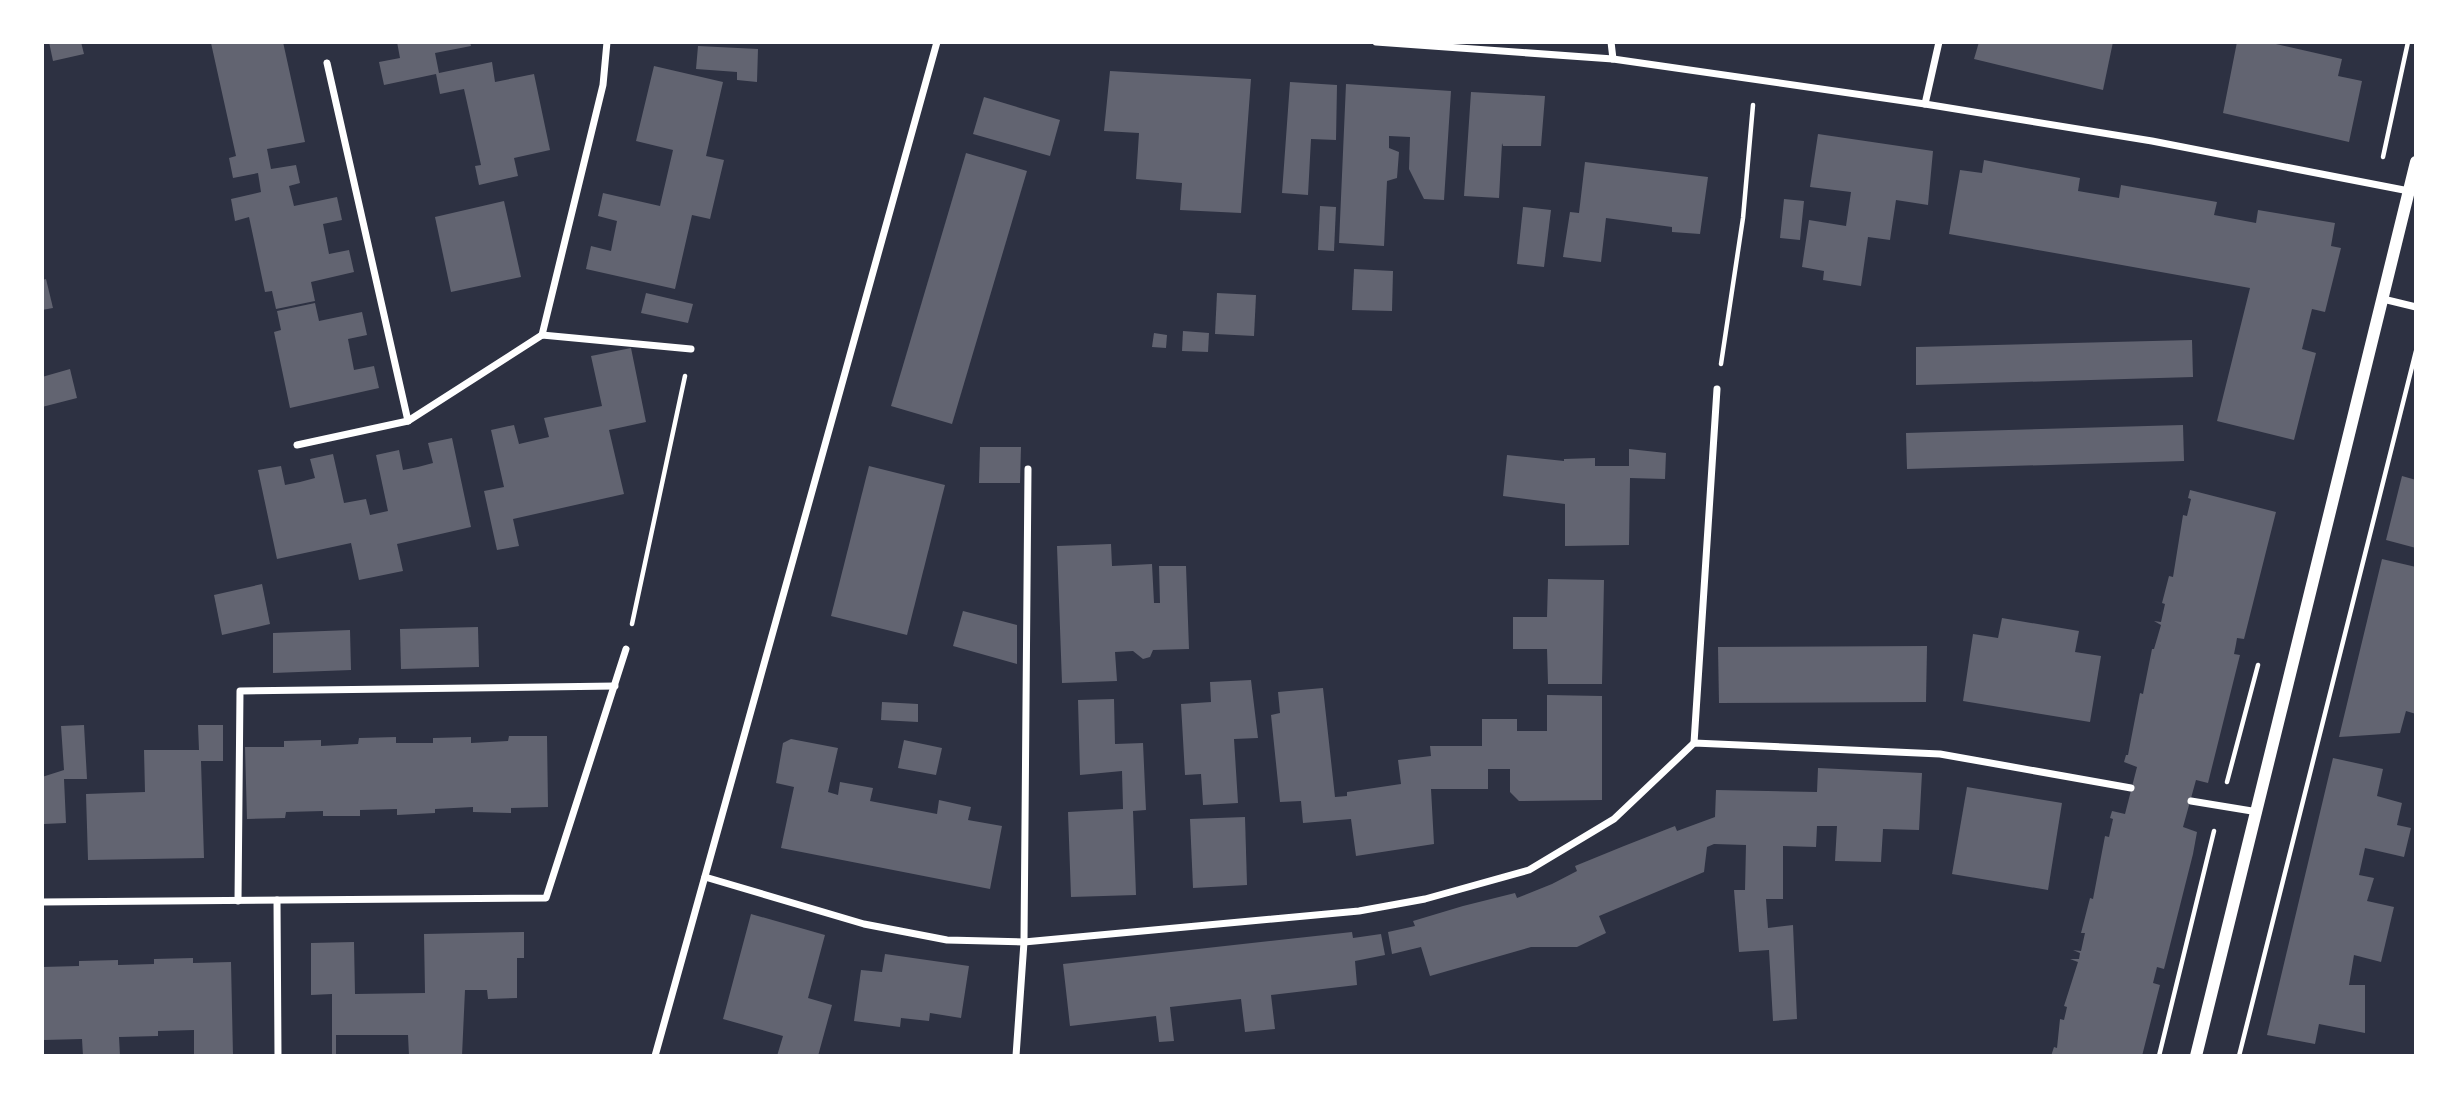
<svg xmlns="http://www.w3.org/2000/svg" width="2458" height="1098" font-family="Rubik,sans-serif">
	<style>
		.building { fill: #626471 }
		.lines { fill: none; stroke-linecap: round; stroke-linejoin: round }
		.path { stroke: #fff; stroke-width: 4.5 }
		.minor { stroke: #fff; stroke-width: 7 }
		.tertiary { stroke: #fff; stroke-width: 12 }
	</style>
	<rect width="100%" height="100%" fill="#2d3142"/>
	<g class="building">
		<path d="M49,42H81L84,54L53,61Z"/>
		<path d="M283,42L305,142L267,149L271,169L296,165L300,183L289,186L294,206L337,197L342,220L323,224L329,254L349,250L354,272L311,282L315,301L276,309L272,291L265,292L249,217L235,221L231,199L261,192L258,173L233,178L229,158L236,156L211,43Z"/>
		<path d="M397,42H470L471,46L435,53L439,73L492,62L495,82L534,74L550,150L514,158L518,176L479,185L475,166L481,165L464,89L440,94L436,74L384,85L379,62L400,58Z"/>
		<path d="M1979,42H2113L2103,90L1974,59Z"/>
		<path d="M2237,42H2267L2342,59L2338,76L2362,81L2349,142L2223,113Z"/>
		<path d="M698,46L758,49L757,82L737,80V72L696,69Z"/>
		<path d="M654,66L723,82L706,156L724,160L710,219L692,215L675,289L586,269L591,246L611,251L617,221L598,216L603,193L660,206L673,150L636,141Z"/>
		<path d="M1110,71L1251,79L1241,213L1180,210L1182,183L1136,179L1139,133L1104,131Z"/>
		<path d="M1290,82L1337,85L1336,140L1311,139L1308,195L1282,193Z"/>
		<path d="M1346,84L1451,91L1444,200L1424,199L1409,169L1410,137L1389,136V148L1399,152L1397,178L1387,181L1384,246L1339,243Z"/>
		<path d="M1471,92L1545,96L1541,146H1503L1502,143L1499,198L1464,196Z"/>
		<path d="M984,97L1060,120L1050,156L973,134Z"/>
		<path d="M1818,134L1933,151L1928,205L1896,200L1890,240L1868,237L1861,286L1823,280L1824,271L1802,267L1809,220L1846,226L1851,192L1810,187Z"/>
		<path d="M966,153L1027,171L952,424L891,406Z"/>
		<path d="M1984,160L2080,178L2078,191L2119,198L2121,185L2217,202L2214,215L2256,223L2258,210L2335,223L2331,246L2341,248L2325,312L2312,309L2302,349L2316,353L2294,440L2217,421L2250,288L1949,234L1960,170L1982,173Z"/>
		<path d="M1585,162L1708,177L1700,234L1672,232V227L1606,218L1601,262L1563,257L1570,212L1579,213Z"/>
		<path d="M1784,199L1804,201L1800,240L1780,238Z"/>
		<path d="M504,201L521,277L451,292L435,217Z"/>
		<path d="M1320,206L1336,207L1334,251L1318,250Z"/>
		<path d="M1523,207L1551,210L1544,267L1517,264Z"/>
		<path d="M1354,269L1393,271L1392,311L1352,310Z"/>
		<path d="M46,279L53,308L42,310V280Z"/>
		<path d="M646,293L693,304L688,323L641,313Z"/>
		<path d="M1217,293L1256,295L1254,336L1215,334Z"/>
		<path d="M315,303L319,321L362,312L367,335L348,339L354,370L374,366L379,388L290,408L274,332L281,330L277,311Z"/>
		<path d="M1183,331L1209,333L1208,352L1182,351Z"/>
		<path d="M1154,333L1167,335L1166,348L1152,347Z"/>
		<path d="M2192,340L2193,377L1916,385V347Z"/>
		<path d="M631,348L646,422L609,430L624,494L513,519L519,546L497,550L484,491L504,487L491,430L514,425L519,444L549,437L544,418L602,406L591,356Z"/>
		<path d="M70,369L77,398L42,407V377Z"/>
		<path d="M2183,425L2184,461L1907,469L1906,433Z"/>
		<path d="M452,438L471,527L397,544L403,571L359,580L351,543L277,559L258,470L281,466L285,485L300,482L315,478L310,459L333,454L344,503L366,499L370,515L388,511L376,455L399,450L403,470L418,467L433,463L428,443Z"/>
		<path d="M980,447H1021L1020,483H979Z"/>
		<path d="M1629,449L1666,453L1665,479L1630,478L1629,545L1565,546V504L1503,496L1507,455L1564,461V459L1595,458V466H1629Z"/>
		<path d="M869,466L945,485L907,635L831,616Z"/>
		<path d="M2402,476L2416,480V548L2386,540Z"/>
		<path d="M2190,490L2276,512L2244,639L2237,638L2236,644L2234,654L2240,655L2208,783L2196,780L2183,827L2197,832L2193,854L2164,969L2157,967L2153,983L2160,985L2142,1056H2051L2054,1047L2057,1048L2060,1019L2064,1020L2067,1007L2064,1006L2078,962L2070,959H2079L2080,953L2073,950L2081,951L2085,933H2081L2090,898L2093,899L2105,836L2109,837L2113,819L2110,818L2112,811L2125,814L2137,767L2124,762L2126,755H2128L2140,693L2143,694L2152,649H2154L2161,625L2154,621L2161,622L2165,604L2162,603L2169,576L2173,577L2183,515L2187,516L2191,499L2188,498Z"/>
		<path d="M1111,544L1112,566L1152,564L1154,603H1160L1159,566H1186L1189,649L1153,650L1150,657L1143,659L1133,651L1115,652L1117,681L1062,683L1057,546Z"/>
		<path d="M2382,559L2416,567V714L2406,711L2400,733L2339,737Z"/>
		<path d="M1548,579L1604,580L1602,684H1548L1547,649H1513V617H1547Z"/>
		<path d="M262,584L270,624L222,635L214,595Z"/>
		<path d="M963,611L1017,625V664L953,646Z"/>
		<path d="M2002,618L2079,631L2075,652L2101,656L2090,722L1963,701L1973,634L1998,638Z"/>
		<path d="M478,627L479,667L401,669L400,629Z"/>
		<path d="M350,630L351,670L273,673V633Z"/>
		<path d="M1927,646L1926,702L1719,703L1718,647Z"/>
		<path d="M1251,680L1258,738L1234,739L1238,803L1203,805L1201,774L1185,775L1181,704L1211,702L1210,682Z"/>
		<path d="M1323,688L1335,797L1347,796V792L1401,784L1398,760L1431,756L1430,746H1482V719H1517V731H1547V695L1602,696V800L1519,801L1510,792V769H1488V789H1431L1434,844L1356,856L1351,819L1303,823L1301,801L1280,802L1271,715L1280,713L1278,692Z"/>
		<path d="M1114,699L1115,744L1143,743L1146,810L1133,811L1136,895L1071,897L1068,812L1123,809L1122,771L1080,775L1078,700Z"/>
		<path d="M882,702L918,704V722L881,720Z"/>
		<path d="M84,725L87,779H64L66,823L44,824L42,777L64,770L61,726Z"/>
		<path d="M198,725H223V761H201L204,858L88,860L86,794L145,792L144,750H199Z"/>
		<path d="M509,736H547L548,807L511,808V813L473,812V807L435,809V813L397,815V809L360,810V816H323V811L286,812L285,818L247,819L245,747H284V741L321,740V746L358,744L359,738L396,737V743H433V738L471,737V743L508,741Z"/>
		<path d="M791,739L838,748L828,792L838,795L840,782L873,788L870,801L937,814L939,800L957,804L971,807L968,820L1002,826L990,889L781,848L794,787L776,783L783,743Z"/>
		<path d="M904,740L942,748L936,775L898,768Z"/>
		<path d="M2333,758L2383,769L2377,796L2402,803L2397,825L2411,828L2404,857L2365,848L2359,875L2374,878L2367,901L2394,907L2381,962L2354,955L2349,985H2365V1033L2319,1024L2315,1044L2267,1035Z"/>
		<path d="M1818,768L1922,773L1919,830L1883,829L1881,862L1835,861L1837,826H1817L1816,847L1783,846V899H1766L1768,928L1793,925L1797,1019L1773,1021L1769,950L1739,952L1734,890H1745L1746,845L1714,844L1707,847L1704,872L1599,916L1606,933L1577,947H1531L1430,976L1421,947L1392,954L1388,932L1415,926L1413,921L1463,906L1515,893L1517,898L1552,884L1577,871L1575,866L1624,846L1675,826L1677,831L1715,817L1716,790L1817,792Z"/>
		<path d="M1967,787L2062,803L2048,890L1952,874Z"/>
		<path d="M1245,817L1247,885L1193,888L1190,819Z"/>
		<path d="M751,914L825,935L808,998L832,1005L818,1056H777L783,1036L723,1019Z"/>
		<path d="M524,932V958H517V998L488,999L487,990H465L462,1056H409L408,1035H336V1055H332V994L311,995V943L354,942L355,994L425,993L424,934Z"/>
		<path d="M1352,932L1353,938L1381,934L1385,955L1355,961L1357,985L1271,995L1275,1029L1245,1032L1241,999L1170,1007L1174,1041L1159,1042L1156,1016L1070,1026L1063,964Z"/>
		<path d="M885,954L969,966L961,1018L930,1013L929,1021L901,1018L900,1027L854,1021L861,970L882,972Z"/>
		<path d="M193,958V963L231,962L233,1056H194V1030L158,1031V1036L119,1037L120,1056H83L82,1039L44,1040L42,967L79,966V961L118,960V965L154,964V959Z"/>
	</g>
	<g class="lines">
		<g class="path">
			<path d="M2383,157L2408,42"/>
			<path d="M1721,364L1743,218L1753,105"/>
			<path d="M632,624L685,376"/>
			<path d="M2227,782L2258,665"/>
			<path d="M2159,1056L2214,831"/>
			<path d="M2239,1056L2416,351"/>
		</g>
		<g class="minor">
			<path d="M1376,42L1613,59L1925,104L2152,141L2409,191"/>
			<path d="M1611,42L1613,59"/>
			<path d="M327,63L408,421"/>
			<path d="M1925,104L1939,42"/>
			<path d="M2383,299L2416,307"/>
			<path d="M542,335L603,85L607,42"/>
			<path d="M297,445L408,421L542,335L691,349"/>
			<path d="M1694,743L1717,389"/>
			<path d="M2191,801L2258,812"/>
			<path d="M705,877L864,924L947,940L1024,942L1359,911L1425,899L1529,870L1614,819L1694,743L1940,754L2131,788"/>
			<path d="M277,900L278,1056"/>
			<path d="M238,901L240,691L615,686"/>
			<path d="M42,902L546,898L626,649"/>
			<path d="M655,1056L937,42"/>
			<path d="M1016,1056L1024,942L1028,469"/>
		</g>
		<path class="tertiary" d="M2196,1056L2416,162"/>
	</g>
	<rect width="2458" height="1098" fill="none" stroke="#ffffff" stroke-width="88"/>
</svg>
